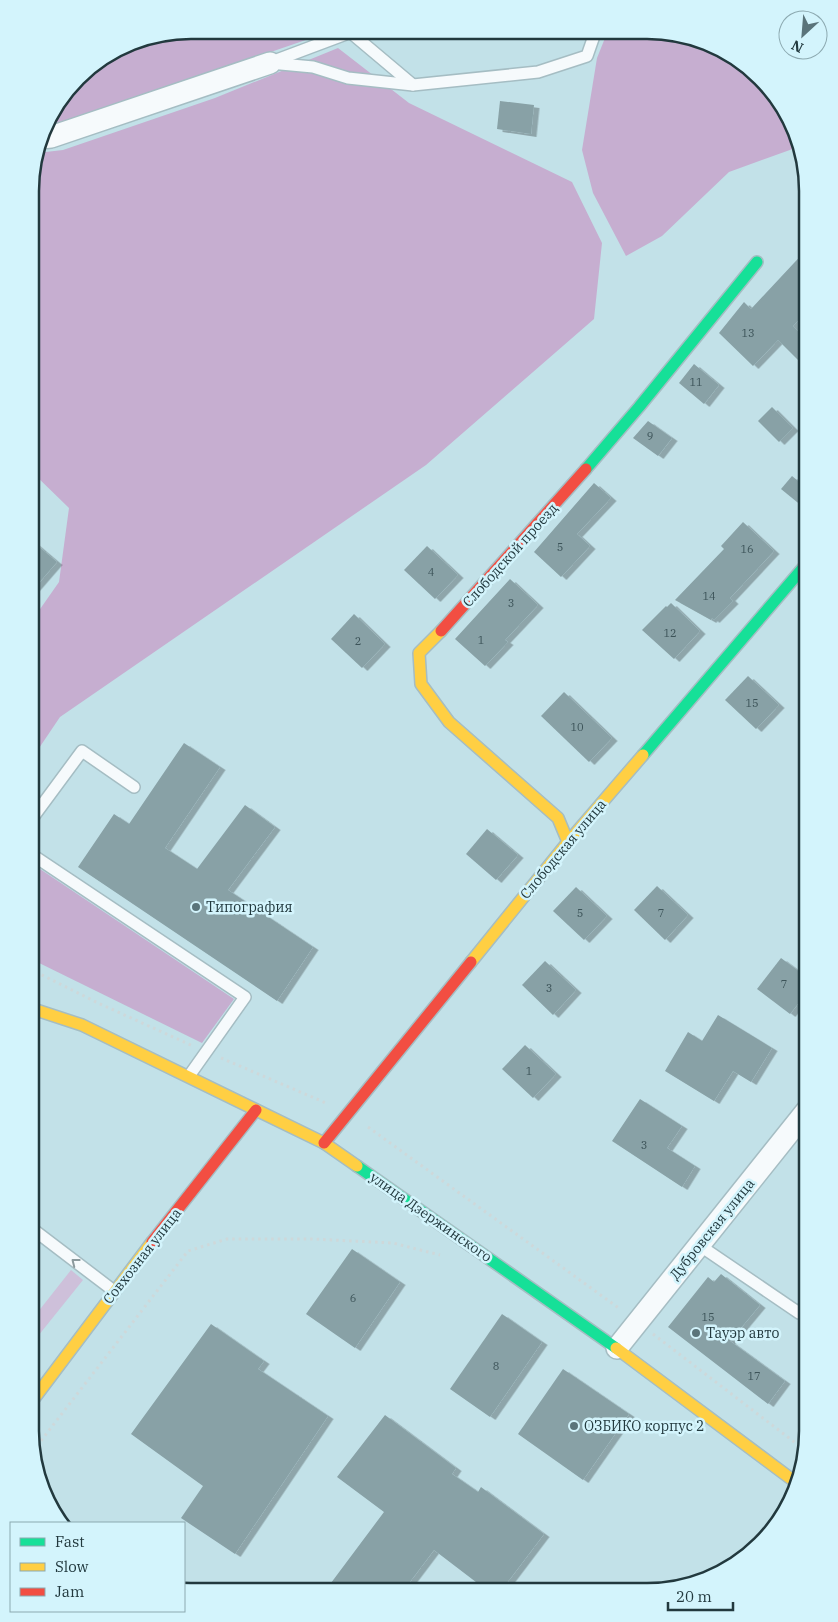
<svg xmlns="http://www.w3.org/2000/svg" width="838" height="1622" font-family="'IBM Plex Serif',serif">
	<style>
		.green { fill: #cec0da }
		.forest { fill: #c6aed0 }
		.building { fill: #88a1a6; filter: url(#shadow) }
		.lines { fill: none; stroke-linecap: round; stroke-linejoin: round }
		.lane-casing { stroke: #a5bdc3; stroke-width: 14 }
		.street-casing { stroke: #a5bdc3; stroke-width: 24 }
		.fast-casing { stroke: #a5bdc3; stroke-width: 14 }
		.slow-casing { stroke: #a5bdc3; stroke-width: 14 }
		.jam-casing { stroke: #a5bdc3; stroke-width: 14 }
		.path { stroke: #ced8da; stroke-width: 3; stroke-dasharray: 2.5 4; stroke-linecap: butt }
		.lane { stroke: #f6fafc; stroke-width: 11 }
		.street { stroke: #f6fafc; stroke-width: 21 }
		.fast { stroke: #16e098; stroke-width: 11 }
		.slow { stroke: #ffcf43; stroke-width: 11 }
		.jam { stroke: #f24e42; stroke-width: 11 }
		.oneway { stroke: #8c9a9d }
		.poi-dot { fill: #5a747a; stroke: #d3f4fc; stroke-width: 2 }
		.labels { text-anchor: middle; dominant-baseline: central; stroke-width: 5; stroke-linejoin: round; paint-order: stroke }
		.number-label { font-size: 11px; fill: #3c5358 }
		.street-label { font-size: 14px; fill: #22393e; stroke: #d3f4fc }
		.poi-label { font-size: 14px; fill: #22393e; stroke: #d3f4fc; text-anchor: start }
		.rim { fill: none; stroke: #22393e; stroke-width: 2.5 }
	</style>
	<defs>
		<filter id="shadow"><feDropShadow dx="5.5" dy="3" stdDeviation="0" flood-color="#0004"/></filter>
	</defs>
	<rect width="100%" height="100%" fill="#c2e1e8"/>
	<path class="green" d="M71,1270L83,1280L30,1346V1322Z"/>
	<g class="forest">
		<path d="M191,30L332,31L69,121L45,125L47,119L85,70L130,42Z"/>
		<path d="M607,33H678L753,70L800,139L801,146L729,172L662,236L626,256L593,193L582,150L597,58Z"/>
		<path d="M338,48L409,103L572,182L602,243L594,319L426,465L60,717L31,760V622L59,582L69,508L31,471V170L37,153L63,150L215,98Z"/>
		<path d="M31,863L234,999L202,1043L31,959Z"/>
	</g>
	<g class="building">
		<path d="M500,101L534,105L531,134L497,129Z"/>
		<path d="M808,248V310L793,326L808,341V370L778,340L753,366L719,333L744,302L751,309Z"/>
		<path d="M694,364L719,385L704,404L679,383Z"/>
		<path d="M772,407L793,428L779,442L758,421Z"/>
		<path d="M648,421L672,438L658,456L633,438Z"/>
		<path d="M792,476L808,489V511L781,489Z"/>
		<path d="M594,483L611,498L577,534L590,546L561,577L534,552Z"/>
		<path d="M743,522L774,551L730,598L733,601L714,620L712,618L711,620L675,600L724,549L721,546Z"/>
		<path d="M31,540L57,562L31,592Z"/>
		<path d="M427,546L458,575L435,599L404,570Z"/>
		<path d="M510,579L538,605L505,640L508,642L485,666L455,639Z"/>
		<path d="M671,603L700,631L674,659L642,630L666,606L667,607Z"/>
		<path d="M354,614L385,644L362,668L331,639Z"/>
		<path d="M748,676L779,705L756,729L725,700Z"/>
		<path d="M564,692L612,738L589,762L541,716Z"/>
		<path d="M184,743L220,767L165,848L197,869L245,805L275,827L228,890L313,947L277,1001L78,867L114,814L129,824Z"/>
		<path d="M487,829L518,855L496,880L466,854Z"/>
		<path d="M657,886L688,915L665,940L634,910Z"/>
		<path d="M576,887L607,916L584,940L553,911Z"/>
		<path d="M781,958L808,978V991L790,1014L757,989Z"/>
		<path d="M545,961L576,990L553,1015L522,985Z"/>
		<path d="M718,1015L772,1048L751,1082L733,1071L714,1101L665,1071L688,1032L702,1041Z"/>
		<path d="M525,1045L556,1074L533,1098L502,1069Z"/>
		<path d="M640,1099L682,1126L667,1148L695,1166L682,1187L612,1141Z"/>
		<path d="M352,1249L400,1282L355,1348L306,1314Z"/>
		<path d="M721,1274L760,1305L730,1341L785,1381L768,1404L668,1327L708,1277L714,1282Z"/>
		<path d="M502,1314L542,1342L490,1417L450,1389Z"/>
		<path d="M211,1324L264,1361L258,1369L328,1416L235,1554L181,1518L203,1486L131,1434Z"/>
		<path d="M563,1369L629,1414L583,1480L518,1434Z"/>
		<path d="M385,1415L456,1468L452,1474L478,1492L481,1487L544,1534L500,1592H489L434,1550L403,1591H325L384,1512L337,1477Z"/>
	</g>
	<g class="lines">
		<g class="lane-casing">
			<g id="lane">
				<path d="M350,32L413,85"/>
				<path d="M274,61L354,31"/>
				<path d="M270,63L313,67L348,78L413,85L538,72L587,56L595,33"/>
				<path d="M31,820L82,751L134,787"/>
				<path d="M31,854L245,997L189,1076"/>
				<path d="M30,1227L114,1291"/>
				<path d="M699,1245L799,1313L808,1301"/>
			</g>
		</g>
		<g class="street-casing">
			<g id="street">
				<path d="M41,138L51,137L270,63"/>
				<path d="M617,1348L808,1109"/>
			</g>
		</g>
		<g class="fast-casing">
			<g id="fast">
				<path d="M586,469L639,407L757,262"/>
				<path d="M643,755L808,562"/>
				<path d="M357,1166L616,1348"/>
			</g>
		</g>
		<g class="slow-casing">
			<g id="slow">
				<path d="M441,631L419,653L421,684L449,722L558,818L568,842"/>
				<path d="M471,962L568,842L643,755"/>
				<path d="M30,1008L82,1025L324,1143L357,1166"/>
				<path d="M616,1348L798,1484"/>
				<path d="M30,1404L152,1242"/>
			</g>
		</g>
		<g class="jam-casing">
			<g id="jam">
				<path d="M441,631L586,469"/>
				<path d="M324,1143L471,962"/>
				<path d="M152,1242L256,1110"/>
			</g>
		</g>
		<g class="path">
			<path d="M30,969L98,1003L193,1046"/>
			<path d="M221,1058L326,1103"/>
			<path d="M368,1127L620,1309"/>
			<path d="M653,1334L806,1451"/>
			<path d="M33,1451L188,1251L227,1239H312L393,1243L440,1255"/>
		</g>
		<use href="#lane" class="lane"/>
		<use href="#street" class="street"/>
		<use href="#fast" class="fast"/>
		<use href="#slow" class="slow"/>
		<use href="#jam" class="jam"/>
	</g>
	<defs><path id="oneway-chevron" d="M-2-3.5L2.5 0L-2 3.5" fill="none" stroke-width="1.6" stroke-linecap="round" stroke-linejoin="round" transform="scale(1.25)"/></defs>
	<use class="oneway" href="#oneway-chevron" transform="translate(75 1262) rotate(-142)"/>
	<g class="poi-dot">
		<circle cx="196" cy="907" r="5"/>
		<circle cx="696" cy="1333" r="5"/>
		<circle cx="574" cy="1426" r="5"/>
	</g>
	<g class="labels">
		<g class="number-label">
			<text x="748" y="333">13</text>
			<text x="696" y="382">11</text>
			<text x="650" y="436">9</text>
			<text x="560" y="547">5</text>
			<text x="747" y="549">16</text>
			<text x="431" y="572">4</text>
			<text x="709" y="596">14</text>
			<text x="511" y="603">3</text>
			<text x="670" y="633">12</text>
			<text x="481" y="640">1</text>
			<text x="358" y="641">2</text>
			<text x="752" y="703">15</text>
			<text x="577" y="727">10</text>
			<text x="580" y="913">5</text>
			<text x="661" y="913">7</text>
			<text x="784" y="984">7</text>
			<text x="549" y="988">3</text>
			<text x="529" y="1071">1</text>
			<text x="644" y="1145">3</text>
			<text x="353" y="1298">6</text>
			<text x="708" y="1317">15</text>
			<text x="496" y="1366">8</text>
			<text x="754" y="1376">17</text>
		</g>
		<g class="street-label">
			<text transform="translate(510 555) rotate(-48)">Слободской проезд</text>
			<text transform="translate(563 849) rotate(-50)">Слободская улица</text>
			<text transform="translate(431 1217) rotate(35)">улица Дзержинского</text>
			<text transform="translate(712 1229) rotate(-51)">Дубровская улица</text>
			<text transform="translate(142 1256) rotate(-52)">Совхозная улица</text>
		</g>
		<g class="poi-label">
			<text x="206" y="907">Типография</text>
			<text x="706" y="1333">Тауэр авто</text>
			<text x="584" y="1426">ОЗБИКО корпус 2</text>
		</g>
	</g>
	<path d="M0 0H838V1622H0ZM191 39H647A152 152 0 0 1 799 191V1431A152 152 0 0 1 647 1583H191A152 152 0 0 1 39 1431V191A152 152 0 0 1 191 39Z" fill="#d3f4fc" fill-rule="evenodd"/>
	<path class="rim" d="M191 39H647A152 152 0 0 1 799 191V1431A152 152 0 0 1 647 1583H191A152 152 0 0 1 39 1431V191A152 152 0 0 1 191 39Z"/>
	<rect x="10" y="1522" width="175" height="90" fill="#d3f4fc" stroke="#8ca9b0"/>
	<rect x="20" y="1538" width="25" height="8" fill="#16e098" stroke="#8ca9b0"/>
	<text x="55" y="1547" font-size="15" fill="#22393e">Fast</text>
	<rect x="20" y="1563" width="25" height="8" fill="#ffcf43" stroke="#8ca9b0"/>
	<text x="55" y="1572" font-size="15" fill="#22393e">Slow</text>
	<rect x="20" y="1588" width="25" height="8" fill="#f24e42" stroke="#8ca9b0"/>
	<text x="55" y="1597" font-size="15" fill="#22393e">Jam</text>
	<g transform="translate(803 35) rotate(206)"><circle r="24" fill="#d3f4fc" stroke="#8ca9b0"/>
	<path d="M0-4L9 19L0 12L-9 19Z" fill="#5a747a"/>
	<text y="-8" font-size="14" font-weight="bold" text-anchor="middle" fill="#22393e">N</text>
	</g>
	<path d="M668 1602v8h65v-8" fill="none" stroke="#22393e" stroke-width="2.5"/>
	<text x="676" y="1602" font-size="15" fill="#22393e" stroke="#d3f4fc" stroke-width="4" paint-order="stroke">20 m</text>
</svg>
